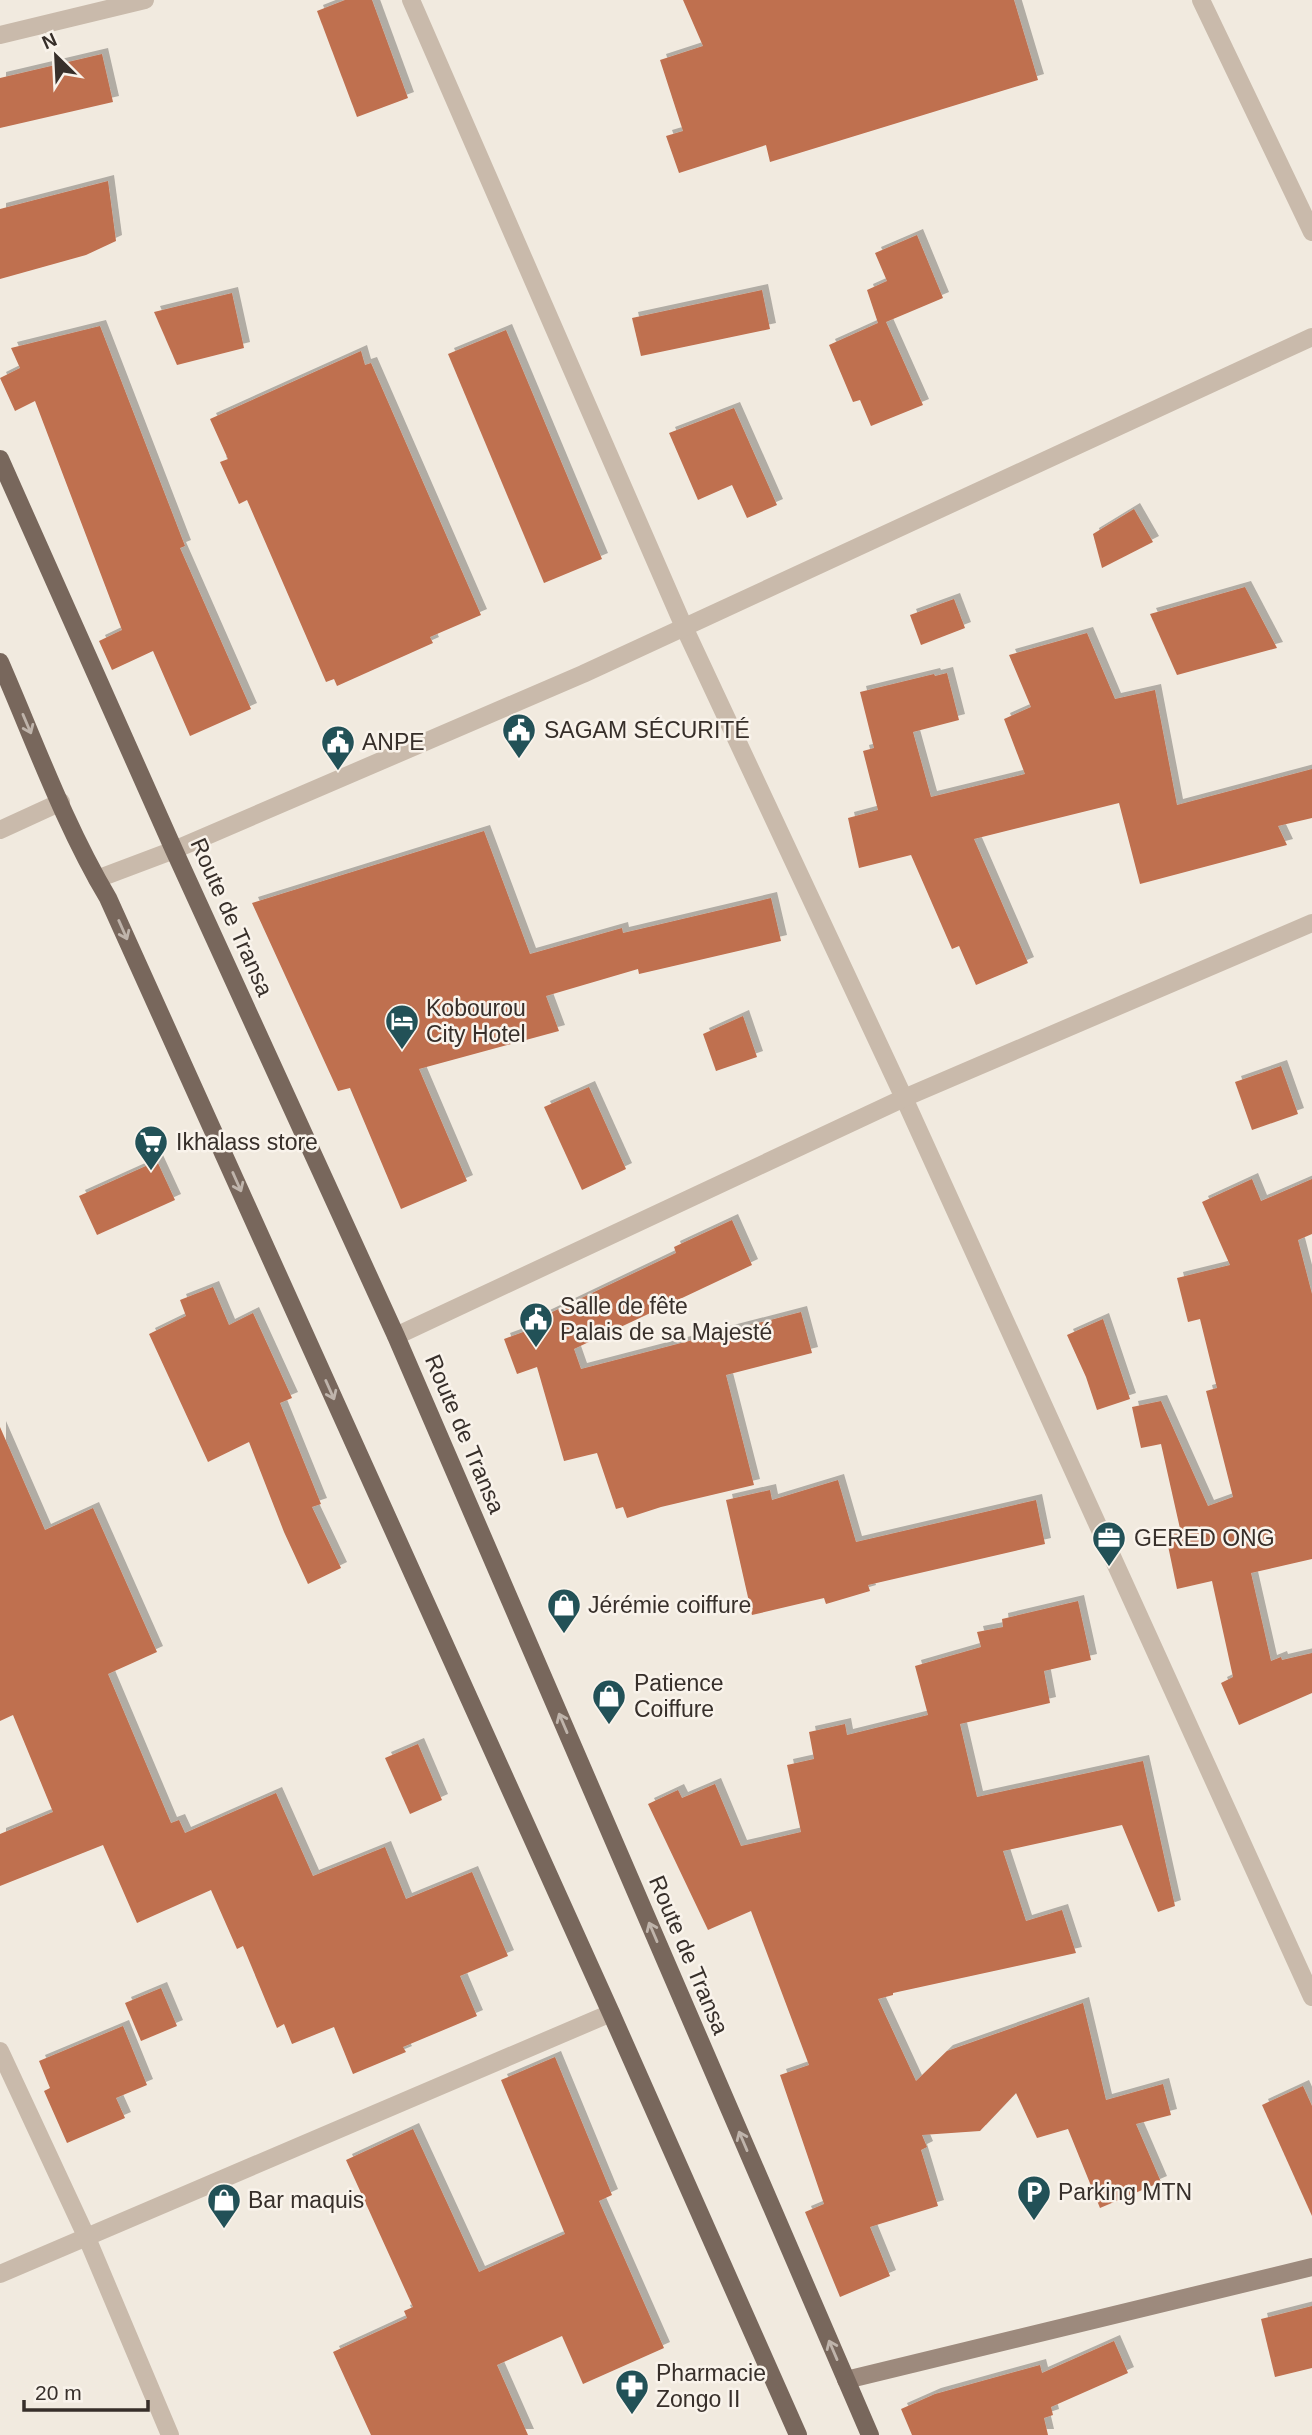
<svg xmlns="http://www.w3.org/2000/svg" width="1312" height="2435" font-family="Helvetica,sans-serif">
	<style>
		.building { fill: #bf6f4f; filter: url(#shadow) }
		.lines { fill: none; stroke-linecap: round; stroke-linejoin: round }
		.street { stroke: #c9baab; stroke-width: 18 }
		.secondary { stroke: #9d8a7d; stroke-width: 18 }
		.primary { stroke: #78675c; stroke-width: 18 }
		.oneway { stroke: #bfb4ab }
		.labels { text-anchor: middle; dominant-baseline: central; stroke-width: 5; stroke-linejoin: round; paint-order: stroke }
		.poi-label { font-size: 23px; fill: #372f2a; stroke: #f9f3eb; text-anchor: start }
		.street-label { font-size: 23px; fill: #372f2a; stroke: #f9f3eb }
	</style>
	<defs>
		<filter id="shadow"><feDropShadow dx="6" dy="-6" stdDeviation="0" flood-color="#0004"/></filter>
	</defs>
	<rect width="100%" height="100%" fill="#f1eadf"/>
	<g class="building">
		<path d="M345,0H372L408,98L357,117L317,11Z"/>
		<path d="M683,0H1014L1038,80L770,162L766,145L679,173L666,136L683,131L660,60L703,46Z"/>
		<path d="M102,54L113,102L0,128V78Z"/>
		<path d="M108,181L116,241L86,255L0,279V209Z"/>
		<path d="M917,235L943,298L886,322L923,405L871,426L860,400L853,402L829,345L878,323L867,290L887,281L875,253Z"/>
		<path d="M762,290L770,329L641,356L632,318Z"/>
		<path d="M232,293L244,348L177,365L154,312Z"/>
		<path d="M100,326L185,546L180,548L251,709L190,736L153,651L112,670L99,641L122,630L35,401L15,411L0,378L20,368L11,348Z"/>
		<path d="M506,330L602,559L544,583L448,354Z"/>
		<path d="M361,351L365,365L371,363L481,615L430,637L433,643L337,686L334,679L326,682L247,500L239,504L220,462L228,459L210,419Z"/>
		<path d="M734,408L777,505L747,518L732,485L698,500L669,433Z"/>
		<path d="M1134,509L1153,542L1102,568L1093,534Z"/>
		<path d="M1245,587L1277,648L1177,675L1150,614Z"/>
		<path d="M954,599L965,628L921,645L910,615Z"/>
		<path d="M1087,633L1115,699L1155,690L1177,805L1312,769V818L1278,826L1287,845L1140,884L1119,803L974,839L1028,963L976,985L959,946L952,949L911,855L859,868L848,818L878,810L863,751L874,748L860,692L934,674L935,676L947,673L959,720L913,732L931,797L1025,774L1004,719L1031,707L1009,655Z"/>
		<path d="M484,831L530,954L622,928L623,933L771,898L781,941L639,974L638,969L546,996L559,1031L419,1069L467,1181L401,1209L350,1088L338,1091L252,903Z"/>
		<path d="M743,1016L757,1057L716,1071L703,1034Z"/>
		<path d="M1281,1066L1298,1114L1252,1130L1235,1082Z"/>
		<path d="M589,1087L626,1169L582,1190L544,1107Z"/>
		<path d="M157,1161L175,1200L97,1235L79,1196Z"/>
		<path d="M1252,1179L1261,1201L1312,1179V1234L1298,1240L1312,1294V1559L1251,1573L1271,1661L1281,1657L1282,1660L1312,1653V1693L1239,1725L1221,1683L1233,1677L1212,1581L1177,1589L1166,1536L1181,1533L1161,1444L1141,1448L1132,1407L1161,1401L1208,1506L1233,1497L1206,1391L1217,1388L1200,1319L1188,1322L1177,1278L1230,1265L1202,1202Z"/>
		<path d="M732,1220L752,1265L574,1349L581,1369L801,1312L812,1353L726,1375L754,1485L661,1507L627,1518L623,1507L616,1509L597,1453L564,1461L537,1367L517,1374L504,1339L526,1331L525,1325L676,1253L674,1247Z"/>
		<path d="M213,1287L229,1325L253,1313L292,1398L280,1403L321,1504L312,1507L341,1568L308,1584L284,1532L249,1442L208,1462L149,1334L186,1316L180,1300Z"/>
		<path d="M1103,1319L1130,1399L1097,1410L1086,1377L1067,1335Z"/>
		<path d="M0,1427L45,1530L93,1508L157,1652L108,1674L171,1823L179,1820L185,1833L276,1793L313,1876L385,1847L406,1899L472,1872L508,1956L460,1976L477,2016L403,2047L406,2052L353,2074L334,2027L292,2044L284,2024L277,2028L243,1946L237,1949L211,1890L137,1923L103,1845L0,1886V1834L53,1812L13,1715L0,1721Z"/>
		<path d="M838,1480L856,1542L1036,1500L1045,1544L868,1585L870,1591L826,1604L824,1598L752,1615L726,1500L770,1490L772,1500Z"/>
		<path d="M1078,1601L1091,1660L1044,1671L1050,1703L960,1724L977,1797L1143,1761L1175,1906L1158,1912L1122,1825L1003,1851L1026,1921L1062,1910L1076,1953L893,1993V1995L878,1999L916,2081L947,2051L1083,2003L1106,2100L1163,2084L1171,2115L1136,2124L1161,2182L1100,2208L1068,2129L1037,2138L1016,2093L980,2131L922,2135L927,2147L921,2150L938,2206L870,2227L890,2276L840,2297L805,2212L824,2204L780,2075L809,2065L751,1911L708,1930L648,1804L678,1790L682,1798L715,1784L741,1846L801,1832L787,1765L814,1759L809,1732L845,1724L847,1735L928,1715L915,1666L981,1647L977,1632L1003,1627L1002,1619Z"/>
		<path d="M418,1744L442,1800L410,1814L385,1758Z"/>
		<path d="M161,1988L177,2026L141,2041L125,2003Z"/>
		<path d="M123,2026L147,2085L116,2098L125,2118L67,2143L44,2091L50,2088L39,2061Z"/>
		<path d="M555,2057L612,2195L599,2201L664,2348L583,2384L562,2336L497,2365L528,2435H371L333,2352L407,2318L404,2311L413,2307L346,2160L413,2129L479,2272L565,2234L501,2080Z"/>
		<path d="M1303,2086L1312,2106V2216L1262,2105Z"/>
		<path d="M1312,2306V2368L1275,2377L1261,2319Z"/>
		<path d="M1114,2341L1128,2373L1051,2407L1053,2415L1044,2418L1048,2435H912L901,2409L935,2394L1040,2365L1042,2373Z"/>
	</g>
	<g class="lines">
		<g class="street">
			<path d="M411,0L684,627L904,1098L1312,1997"/>
			<path d="M1201,0L1312,232"/>
			<path d="M0,35L145,0"/>
			<path d="M0,830L61,802"/>
			<path d="M97,879L174,850L583,674L1312,337"/>
			<path d="M396,1336L904,1098L1312,923"/>
			<path d="M0,2051L87,2238L170,2435"/>
			<path d="M0,2274L611,2013"/>
		</g>
		<path class="secondary" d="M846,2380L1312,2267"/>
		<g class="primary">
			<path d="M0,459L174,850L396,1336L870,2435"/>
			<path d="M0,662C34,740 64,824 108,898L611,2013L798,2435"/>
		</g>
	</g>
	<defs><path id="oneway-shaft" d="M-6 0H5M1.5-3L5.5 0L1.5 3" fill="none" stroke-width="1.6" stroke-linecap="round" stroke-linejoin="round" transform="scale(1.75)"/></defs>
	<g class="oneway">
		<use href="#oneway-shaft" transform="translate(27 724) rotate(67)"/>
		<use href="#oneway-shaft" transform="translate(123 930) rotate(66)"/>
		<use href="#oneway-shaft" transform="translate(237 1182) rotate(66)"/>
		<use href="#oneway-shaft" transform="translate(330 1390) rotate(66)"/>
		<use href="#oneway-shaft" transform="translate(563 1723) rotate(-113)"/>
		<use href="#oneway-shaft" transform="translate(653 1932) rotate(-113)"/>
		<use href="#oneway-shaft" transform="translate(743 2141) rotate(-113)"/>
		<use href="#oneway-shaft" transform="translate(833 2350) rotate(-113)"/>
	</g>
	<defs>
		<g id="civic-pin" transform="scale(1.75)"><path d="M0 17L-7.5 6A9.5 9.5 0 1 1 7.5 6Z" fill="#225157" stroke="#f9f3eb"/><path d="M-.6-6.5H3V-4.5H.6V-3L4-1V1h2V6H-6V1h2V-1L-.6-3ZM-1.2 2.5V6h2.4V2.5Z" fill="#fff"/></g>
		<g id="hotel-pin" transform="scale(1.75)"><path d="M0 17L-7.5 6A9.5 9.5 0 1 1 7.5 6Z" fill="#225157" stroke="#f9f3eb"/><path d="M-6-4.5h1.5V1H6V5H4.5V3h-9V5H-6ZM-4 0a1.8 1.8 0 1 1 3.6 0ZM.5 0V-2.5h3Q6-2.5 6 0Z" fill="#fff"/></g>
		<g id="supermarket-pin" transform="scale(1.75)"><path d="M0 17L-7.5 6A9.5 9.5 0 1 1 7.5 6Z" fill="#225157" stroke="#f9f3eb"/><path d="M-6-5.5h2.5l.6 2H6L4.5 2H-2.5L-4.4-4H-6ZM-1.5 3.2a1.3 1.3 0 1 0 .1 0ZM3 3.2a1.3 1.3 0 1 0 .1 0Z" fill="#fff"/></g>
		<g id="office-pin" transform="scale(1.75)"><path d="M0 17L-7.5 6A9.5 9.5 0 1 1 7.5 6Z" fill="#225157" stroke="#f9f3eb"/><path d="M-6-3h4V-5.5h4V-3h4V5H-6ZM-1-4.5V-3h2v-1.5ZM-6 0V1H6V0Z" fill="#fff"/></g>
		<g id="shop-pin" transform="scale(1.75)"><path d="M0 17L-7.5 6A9.5 9.5 0 1 1 7.5 6Z" fill="#225157" stroke="#f9f3eb"/><path d="M-5-2.5h2.3a2.7 3.5 0 0 1 5.4 0H5L5.5 6h-11ZM-1.5-2.5h3a1.5 2.3 0 0 0-3 0Z" fill="#fff"/></g>
		<g id="parking-pin" transform="scale(1.75)"><path d="M0 17L-7.5 6A9.5 9.5 0 1 1 7.5 6Z" fill="#225157" stroke="#f9f3eb"/><path d="M-3.5-5.5H1a3.5 3.5 0 0 1 0 7H-1V5.5H-3.5ZM-1-3.4V-.6H.8a1.4 1.4 0 0 0 0-2.8Z" fill="#fff"/></g>
		<g id="pharmacy-pin" transform="scale(1.75)"><path d="M0 17L-7.5 6A9.5 9.5 0 1 1 7.5 6Z" fill="#225157" stroke="#f9f3eb"/><path d="M-2-6h4v4h4v4h-4v4h-4v-4h-4v-4h4Z" fill="#fff"/></g>
	</defs>
	<g fill-rule="evenodd">
		<use href="#civic-pin" x="519" y="730"/>
		<use href="#civic-pin" x="338" y="742"/>
		<use href="#hotel-pin" x="402" y="1021"/>
		<use href="#supermarket-pin" x="151" y="1142"/>
		<use href="#civic-pin" x="536" y="1319"/>
		<use href="#office-pin" x="1109" y="1538"/>
		<use href="#shop-pin" x="564" y="1605"/>
		<use href="#shop-pin" x="609" y="1696"/>
		<use href="#parking-pin" x="1034" y="2192"/>
		<use href="#shop-pin" x="224" y="2200"/>
		<use href="#pharmacy-pin" x="632" y="2386"/>
	</g>
	<g class="labels">
		<g class="poi-label">
			<text x="544" y="730">SAGAM SÉCURITÉ</text>
			<text x="362" y="742">ANPE</text>
			<text x="426" y="1008">Kobourou<tspan x="426" dy="26">City Hotel</tspan></text>
			<text x="176" y="1142">Ikhalass store</text>
			<text x="560" y="1306">Salle de fête<tspan x="560" dy="26">Palais de sa Majesté</tspan></text>
			<text x="1134" y="1538">GERED ONG</text>
			<text x="588" y="1605">Jérémie coiffure</text>
			<text x="634" y="1683">Patience<tspan x="634" dy="26">Coiffure</tspan></text>
			<text x="1058" y="2192">Parking MTN</text>
			<text x="248" y="2200">Bar maquis</text>
			<text x="656" y="2373">Pharmacie<tspan x="656" dy="26">Zongo II</tspan></text>
		</g>
		<g class="street-label">
			<text transform="translate(232 917) rotate(66)">Route de Transa</text>
			<text transform="translate(465 1434) rotate(67)">Route de Transa</text>
			<text transform="translate(689 1955) rotate(67)">Route de Transa</text>
		</g>
	</g>
	<g transform="translate(56 56) rotate(336)" stroke="#f9f3eb" stroke-width="5" paint-order="stroke">
	<path d="M0-5L12 26L0 18L-12 26Z" fill="#372f2a"/>
	<text y="-10" font-size="19" font-weight="bold" text-anchor="middle" fill="#372f2a">N</text>
	</g>
	<path d="M24 2400v10h124v-10" fill="none" stroke="#372f2a" stroke-width="3.5"/>
	<text x="35" y="2400" font-size="21" fill="#372f2a" stroke="#f9f3eb" stroke-width="5" paint-order="stroke">20 m</text>
</svg>
